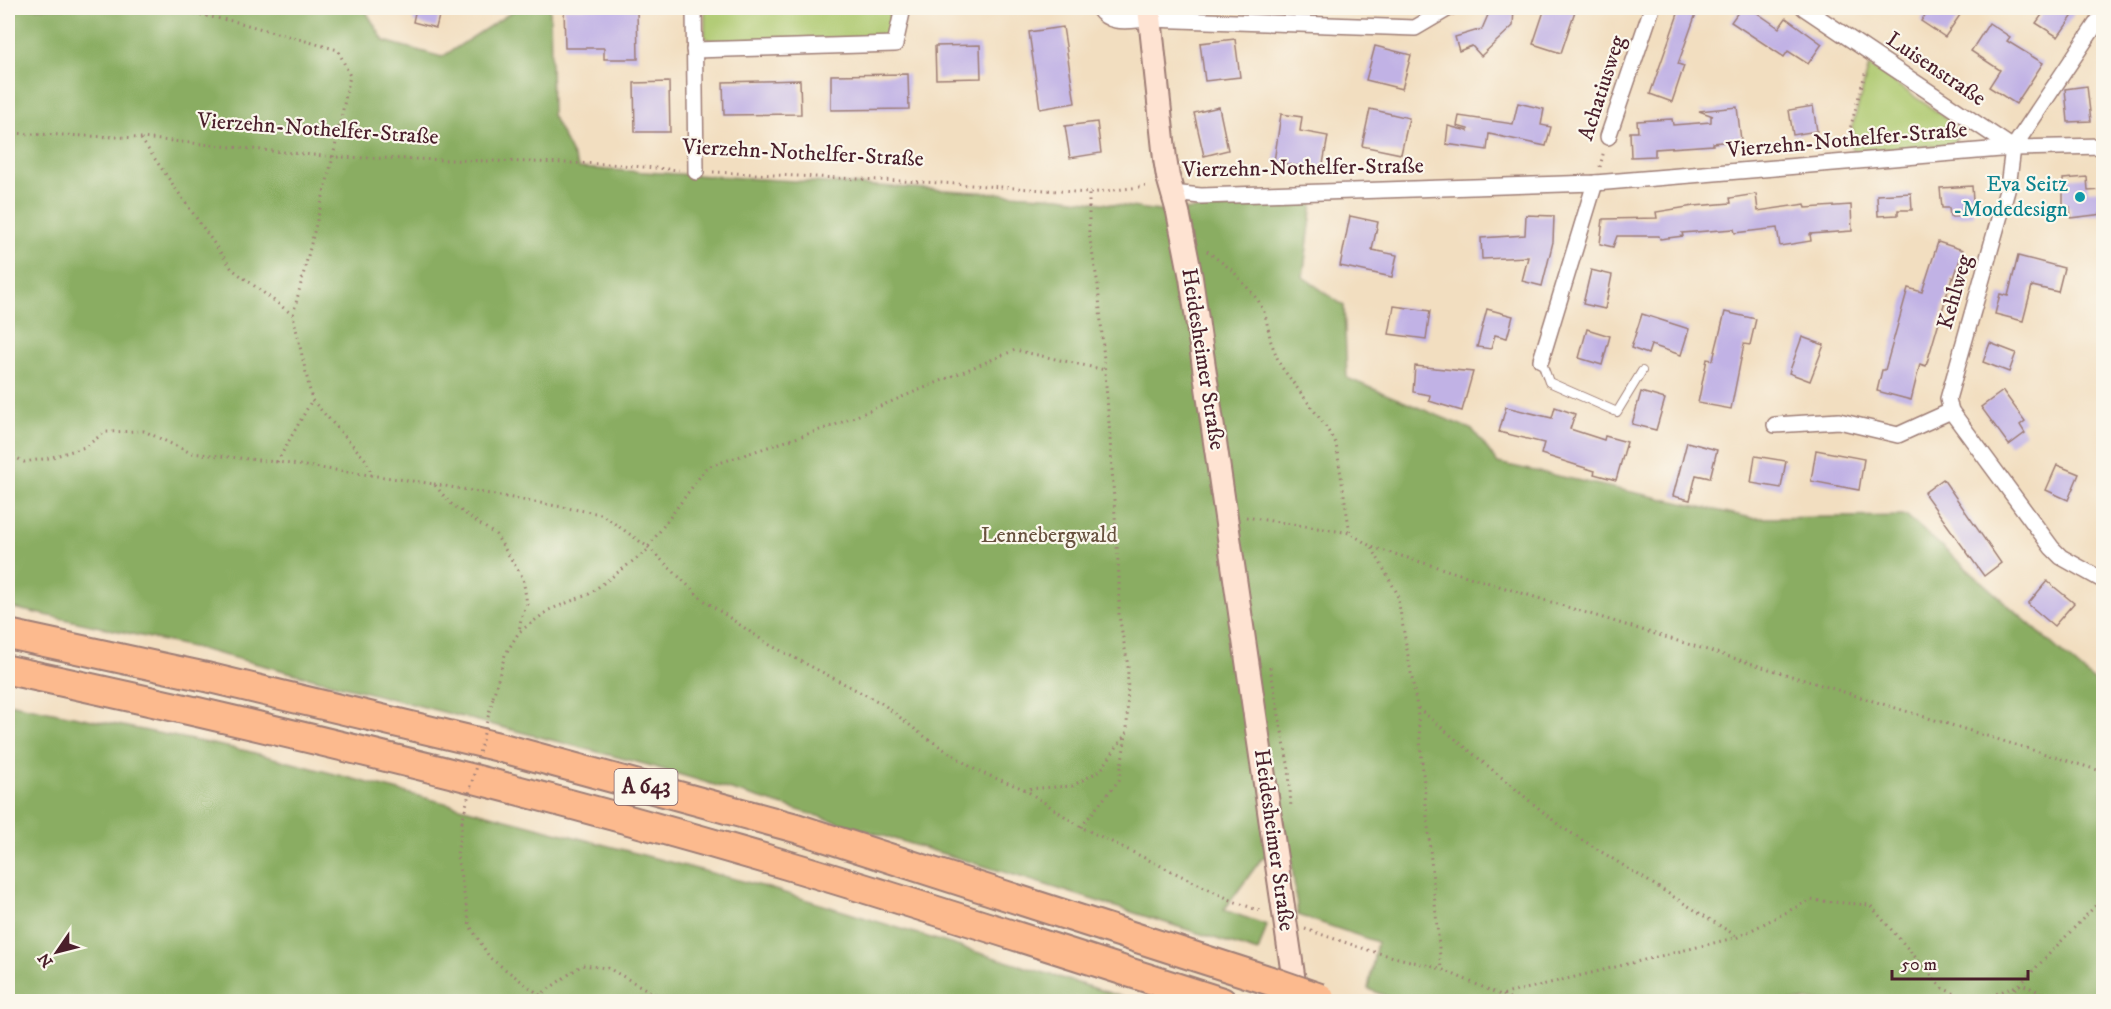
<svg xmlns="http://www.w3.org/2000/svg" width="2111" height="1009" font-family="'IM FELL DW Pica',serif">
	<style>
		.green { fill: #aec96f; stroke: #7c744d; stroke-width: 1.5 }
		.forest { fill: #8aad62; stroke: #6a6646; stroke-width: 1.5 }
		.building { fill: #c1b2e5 }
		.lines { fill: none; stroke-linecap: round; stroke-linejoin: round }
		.service-casing { stroke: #9e7e76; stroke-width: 10 }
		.minor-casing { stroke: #9e7e76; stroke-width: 18 }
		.secondary-casing { stroke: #9e7e76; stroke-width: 26 }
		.motorway-casing { stroke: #9e7e76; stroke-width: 32 }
		.path { stroke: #9e7e76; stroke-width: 3; stroke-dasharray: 1.5 4.5; stroke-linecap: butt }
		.service { stroke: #fff; stroke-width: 8 }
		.minor { stroke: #fff; stroke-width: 15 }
		.secondary { stroke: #fee3d2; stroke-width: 22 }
		.motorway { stroke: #fcba8e; stroke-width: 28 }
		.motorway-bridge-casing { stroke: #9e7e76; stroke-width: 32; stroke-linecap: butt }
		.path-bridge { stroke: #9e7e76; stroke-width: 3; stroke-dasharray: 1.5 4.5; stroke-linecap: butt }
		.motorway-bridge { stroke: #fcba8e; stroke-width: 28 }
		.culture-dot { fill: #0f9aa8; stroke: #fbf7ec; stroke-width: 2 }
		.labels { text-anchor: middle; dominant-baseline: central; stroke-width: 4.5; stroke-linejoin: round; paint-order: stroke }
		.shield { fill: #fbf7ec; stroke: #7f6065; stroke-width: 1.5 }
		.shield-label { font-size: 21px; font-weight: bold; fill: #4a1f2b }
		.street-label { font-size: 22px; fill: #4a1f2b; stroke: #fbf7ec }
		.culture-label { font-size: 22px; fill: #0d838f; stroke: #fbf7ec; text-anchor: end }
		.park-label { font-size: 22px; fill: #68523f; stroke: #fbf7ec }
	</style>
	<rect width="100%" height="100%" fill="#fbf7ec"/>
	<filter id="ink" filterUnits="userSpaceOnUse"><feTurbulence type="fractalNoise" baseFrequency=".0167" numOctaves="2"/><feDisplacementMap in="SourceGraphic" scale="12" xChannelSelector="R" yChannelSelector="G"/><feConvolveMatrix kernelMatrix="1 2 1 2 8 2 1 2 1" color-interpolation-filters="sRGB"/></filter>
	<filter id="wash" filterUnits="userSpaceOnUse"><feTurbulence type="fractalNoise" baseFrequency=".008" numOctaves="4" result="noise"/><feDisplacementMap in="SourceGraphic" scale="24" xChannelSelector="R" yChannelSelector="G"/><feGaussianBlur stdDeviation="1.35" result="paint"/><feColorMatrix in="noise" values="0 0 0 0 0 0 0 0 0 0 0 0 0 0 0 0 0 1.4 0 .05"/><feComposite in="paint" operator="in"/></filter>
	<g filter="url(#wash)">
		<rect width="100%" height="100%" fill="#f2dec0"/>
		<g class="green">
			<path d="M705,8H890L889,34L879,40L711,41L705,37Z"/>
			<path d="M1869,66L1952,122L1957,131L1955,142L1949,145L1852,151L1853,124Z"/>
		</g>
		<g class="forest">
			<path d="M8,8H364L384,41L442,57L518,8H550L552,115L579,168L1060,197L1159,211L1313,203L1303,277L1344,306L1347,378L1473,430L1498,463L1752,518L1907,516L2103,689V1001H1398L1368,989L1377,942L1298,915L1290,848L1262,858L1224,910L1267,925L1258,952L1027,879L648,765L196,648L8,607Z"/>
			<path d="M8,703L247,751L765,887L1136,1001H8Z"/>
		</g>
		<g id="blocks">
			<g class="building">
				<path d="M416,8H441L436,28L413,22Z"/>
				<path d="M564,8H637L638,59H604V48H565Z"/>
				<path d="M1491,8H1514L1513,26L1481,56L1472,46L1459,51L1455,37L1482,29Z"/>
				<path d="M1545,8H1576L1561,53L1533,44Z"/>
				<path d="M1680,8H1698L1678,64L1684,66L1672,102L1650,94Z"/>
				<path d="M1741,8H1750L1779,28L1786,18L1822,44L1808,64L1788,51L1784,57L1731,22Z"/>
				<path d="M1930,8H1948L1960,15L1945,37L1921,21Z"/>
				<path d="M2047,8H2065L2074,14L2058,37L2036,23Z"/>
				<path d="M1989,23L2010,37L2007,41L2043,63L2016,104L1989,87L2000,70L1971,51Z"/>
				<path d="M1063,27L1075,103L1040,109L1029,32Z"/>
				<path d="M1235,39L1240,77L1205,81L1200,43Z"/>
				<path d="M980,45L981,78L936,79L935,46Z"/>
				<path d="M1375,46L1411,55L1402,89L1366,80Z"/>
				<path d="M908,74L909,109L831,110V75Z"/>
				<path d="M800,80L801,114L724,115L723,82Z"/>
				<path d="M669,82L670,132H635L634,83Z"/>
				<path d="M2087,86L2091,121L2068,122L2065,89Z"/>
				<path d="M1518,103L1544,109L1541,125L1551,127L1546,146L1489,134L1487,150L1446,144L1448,126L1468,131V129L1457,126L1459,116L1513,124Z"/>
				<path d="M1813,106L1817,131L1793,135L1789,110Z"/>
				<path d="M1219,107L1228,150L1204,156L1194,113Z"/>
				<path d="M1737,107L1741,140L1713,143V145L1655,149V156L1631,157L1630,132H1638L1637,121L1672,119L1673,125L1711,122V116H1713L1699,111Z"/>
				<path d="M1370,109L1409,118L1401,154L1362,146Z"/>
				<path d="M1281,114L1302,117L1300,131L1328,136L1322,170L1274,162Z"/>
				<path d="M1097,122L1101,153L1070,158L1065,126Z"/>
				<path d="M2087,177L2088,191L2103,190V214L2071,218L2070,207L2063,208V179Z"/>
				<path d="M1972,186L1974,216L1950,217L1949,208H1942L1940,188Z"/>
				<path d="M1911,193L1912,210H1898V215L1878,216L1877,195Z"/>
				<path d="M1756,194L1758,211L1805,204L1806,208L1851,205L1852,231L1810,234L1811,241L1780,246L1777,228L1735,233L1734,229L1682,233L1683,236L1660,239L1659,236H1617L1613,247L1600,244L1603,219L1657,218L1656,212L1694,206L1731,203L1730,198Z"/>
				<path d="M1526,215L1554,216L1553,242L1542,286L1522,281L1528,257L1482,259L1481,238L1525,235Z"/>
				<path d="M1350,216L1378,222L1372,250L1397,255L1392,277L1340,266Z"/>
				<path d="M1938,242L1963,250L1954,278L1952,277L1926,366L1920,364L1911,400L1877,391L1882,370H1885L1908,288L1922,292Z"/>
				<path d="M2018,256L2064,268L2058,292L2032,286L2023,321L1995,314L2000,294L2008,296Z"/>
				<path d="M1591,270L1612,275L1605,309L1583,304Z"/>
				<path d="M1394,306L1430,311L1426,339L1389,334Z"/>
				<path d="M1487,309L1513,316L1507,338L1495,335L1491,349L1477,347Z"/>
				<path d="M1725,312L1756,319L1750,345L1744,344L1731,409L1698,403L1707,359L1713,360Z"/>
				<path d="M1642,314L1689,329L1681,355L1651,345L1648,354L1631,348Z"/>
				<path d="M1587,329L1610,336L1602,365L1579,358Z"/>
				<path d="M1802,337L1824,345L1810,381L1789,373Z"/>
				<path d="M1990,343L2016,353L2009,372L1983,362Z"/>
				<path d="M1415,366L1473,372L1462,411L1429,401L1430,395L1413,392Z"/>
				<path d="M2003,391L2025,421L2020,425L2025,433L2009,445L1981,407Z"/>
				<path d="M1641,392L1665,399L1656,430L1632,424Z"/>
				<path d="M1506,407L1552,418L1555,407L1575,414L1570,429L1604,440L1605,436L1627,442L1616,480L1594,474L1595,471L1541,454L1544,443L1499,432Z"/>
				<path d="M1687,442L1717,450L1710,478L1696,475L1690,500L1673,496Z"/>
				<path d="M1816,450L1864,459L1859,490L1811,481Z"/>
				<path d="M1755,456L1786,461L1781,488L1751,483Z"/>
				<path d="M2057,465L2079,474L2068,500L2046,490Z"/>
				<path d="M1943,479L2001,563L1984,576L1924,493Z"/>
				<path d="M2047,581L2074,603L2054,626L2028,604Z"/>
			</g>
		</g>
	</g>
	<g filter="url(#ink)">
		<use href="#blocks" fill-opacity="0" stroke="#9e7e76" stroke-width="1.5"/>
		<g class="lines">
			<g class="service-casing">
				<path id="service" d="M1541,360L1549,382L1617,412L1642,371"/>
			</g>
			<g class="minor-casing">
				<g id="minor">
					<path d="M694,8L696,172"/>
					<path d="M1098,8C1110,26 1130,20 1150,19L1415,28L1449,8"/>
					<path d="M1804,8L2013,148"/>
					<path d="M2104,12L2013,148L2008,187L1948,399L1951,411L2052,548L2061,557L2104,581"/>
					<path d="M694,50L895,44L903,8"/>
					<path d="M1608,137L1652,8"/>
					<path d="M1172,193L1201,196L1595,183L2013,148L2104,146"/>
					<path d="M1541,360L1595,183"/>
					<path d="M1775,425L1839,421L1898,435L1951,411"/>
				</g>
			</g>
			<g class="secondary-casing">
				<path id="secondary" d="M1149,8L1165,159L1168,177L1178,212L1191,278L1297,1002"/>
			</g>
			<g class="motorway-casing">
				<g id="motorway">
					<path d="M8,634L206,677L499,747L796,828L1274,982"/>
					<path d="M8,670C269,726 530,789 787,865C932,908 1077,956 1222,1002"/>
				</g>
			</g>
			<g class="path">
				<path d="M165,8L237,22L338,50L350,76L333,157L293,315L312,400L366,460L372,475"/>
				<path d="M8,133L141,138L333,157L609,164L679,170"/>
				<path d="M141,139L232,269L293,315"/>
				<path d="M1851,145L1850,129L1866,70"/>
				<path d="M1600,167L1604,150"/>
				<path d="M713,172L942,183L1089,193L1149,186"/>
				<path d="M1207,251L1233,271L1258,300L1265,314L1271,342L1280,365L1324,424L1336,444L1350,533"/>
				<path d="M8,453L24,462L49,458L85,447L105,432L144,431L191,453L277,462L434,484L450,503L496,535L523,578L527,604L521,618L519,632"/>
				<path d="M277,462L312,400"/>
				<path d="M434,484L601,514L648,547L707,467L835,425L1015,350L1105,370"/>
				<path d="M1246,517L1350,533L1372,547L2104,772"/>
				<path d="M648,547L702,599L768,644L883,704L921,734L977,771L1024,789L1072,786L1101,770L1127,732L1128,666L1119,615V577L1109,423L1098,285L1089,234V193"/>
				<path d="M1372,548L1397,593L1417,707L1441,969"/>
				<path d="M1270,667L1289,769L1291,809"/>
				<path d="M493,697L505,655L519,632L549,610L589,594L649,549"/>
				<path d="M1418,708L1560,826L1738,937"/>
				<path d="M1024,789L1081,827L1233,901L1263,912"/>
				<path d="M462,822L457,856L470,926L490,958L540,995L582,965L608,968L669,1002"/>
				<path d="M1081,827L1119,780L1126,735"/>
				<path d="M1305,929L1371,951L1441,969L1501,995L1738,937L1810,900L1870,905L1942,988L1973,1002"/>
				<path d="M1503,995L1518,1002"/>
				<path d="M534,1002L540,995L549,1002"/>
				<path d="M1974,1002L2022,984L2050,997L2054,1002"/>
				<path d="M2003,1002L2099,902L2104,900"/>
			</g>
			<use href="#service" class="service"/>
			<use href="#minor" class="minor"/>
			<use href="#secondary" class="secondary"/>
			<use href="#motorway" class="motorway"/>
			<g class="motorway-bridge-casing">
				<path id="motorway-bridge" d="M1274,982L1320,998"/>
			</g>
			<path class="path-bridge" d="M462,822L493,697"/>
			<use href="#motorway-bridge" class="motorway-bridge"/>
		</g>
	</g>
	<circle class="culture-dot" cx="2080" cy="197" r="6"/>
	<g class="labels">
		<rect class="shield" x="614.5" y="769" width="63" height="36" rx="4.5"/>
		<g class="shield-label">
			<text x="646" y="787">A 643</text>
		</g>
		<g class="street-label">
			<text transform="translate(1936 69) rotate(34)">Luisenstraße</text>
			<text transform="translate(1602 88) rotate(-72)">Achatiusweg</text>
			<text transform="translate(318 129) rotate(4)">Vierzehn-Nothelfer-Straße</text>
			<text transform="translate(1847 140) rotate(-5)">Vierzehn-Nothelfer-Straße</text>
			<text transform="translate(803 153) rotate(3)">Vierzehn-Nothelfer-Straße</text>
			<text transform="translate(1303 168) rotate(-1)">Vierzehn-Nothelfer-Straße</text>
			<text transform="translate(1955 292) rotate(-74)">Kehlweg</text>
			<text transform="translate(1203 359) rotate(81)">Heidesheimer Straße</text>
			<text transform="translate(1274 840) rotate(82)">Heidesheimer Straße</text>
		</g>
		<g class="culture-label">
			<text x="2068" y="184">Eva Seitz<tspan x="2068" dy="25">-Modedesign</tspan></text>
		</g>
		<g class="park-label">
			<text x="1049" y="535">Lennebergwald</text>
		</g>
	</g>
	<rect width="2111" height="1009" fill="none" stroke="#fbf7ec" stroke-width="30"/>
	<g transform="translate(57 952) rotate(235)" stroke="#fbf7ec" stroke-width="4.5" paint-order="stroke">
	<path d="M0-4.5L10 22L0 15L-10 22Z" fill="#4a1f2b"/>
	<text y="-9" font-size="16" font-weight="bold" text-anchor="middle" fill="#4a1f2b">N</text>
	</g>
	<path d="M1892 970v9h136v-9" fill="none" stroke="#4a1f2b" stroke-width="3"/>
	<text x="1901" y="970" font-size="18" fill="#4a1f2b" stroke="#fbf7ec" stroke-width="4.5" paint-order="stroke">50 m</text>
</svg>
